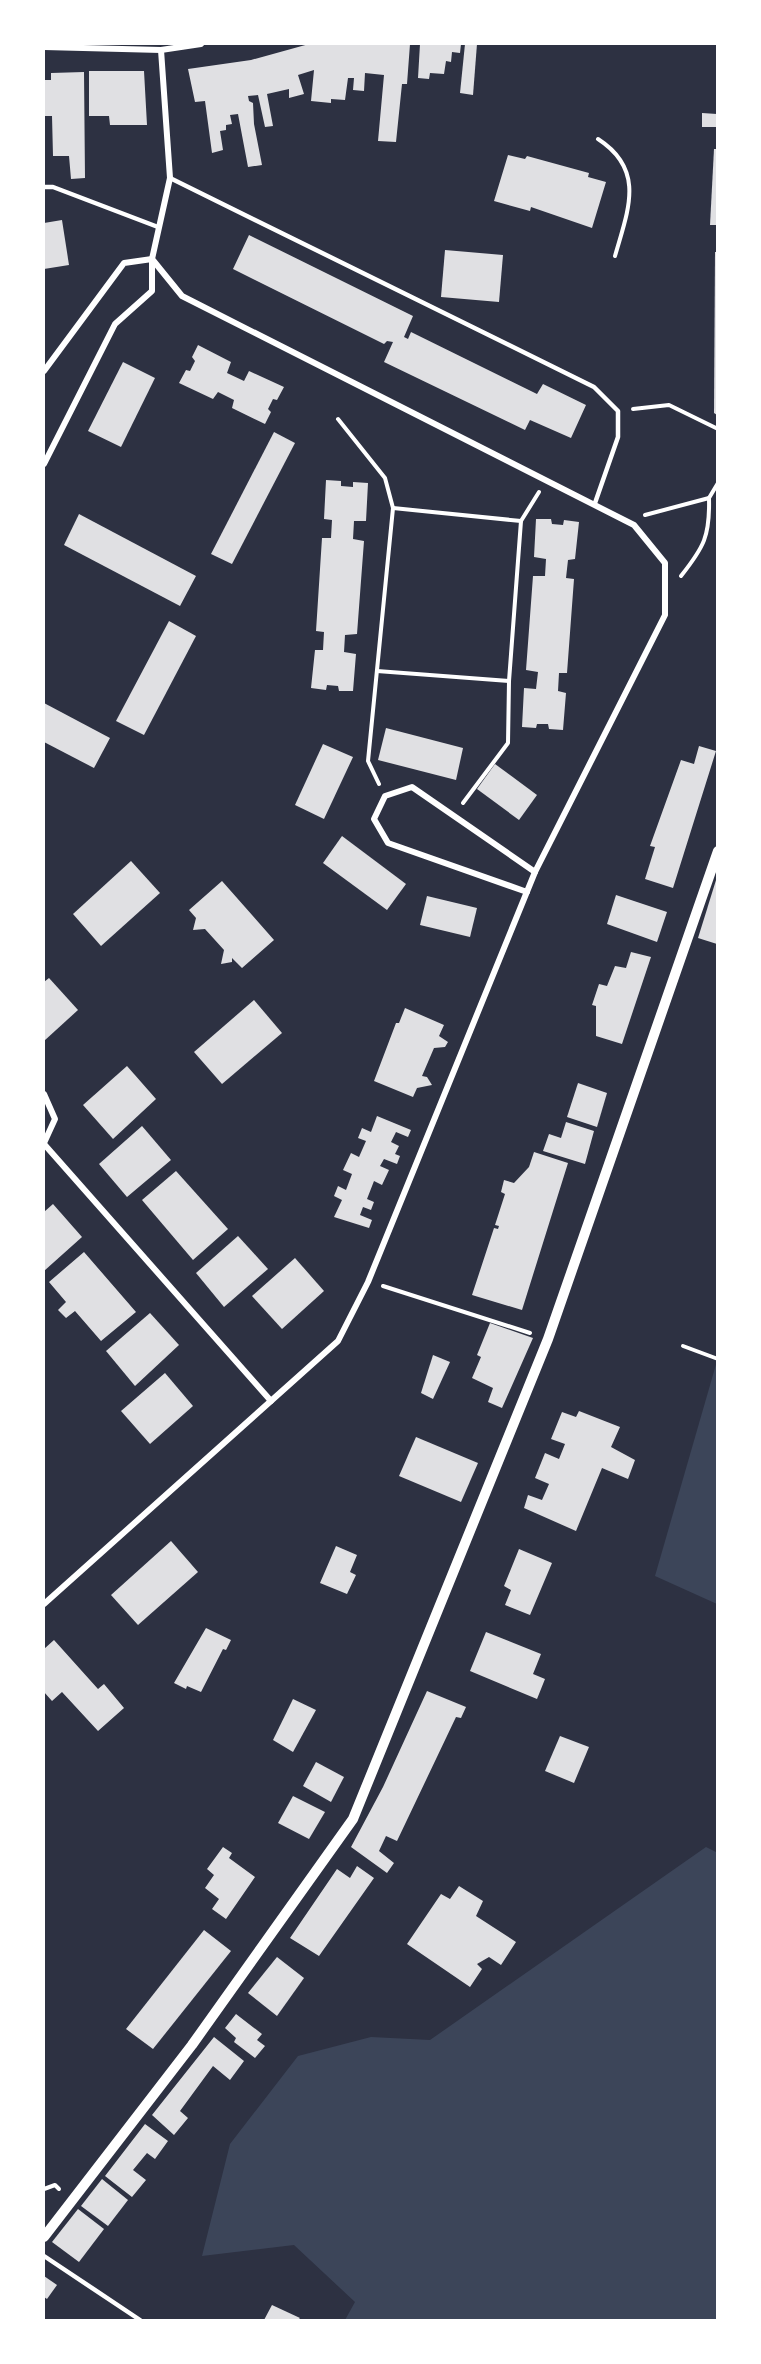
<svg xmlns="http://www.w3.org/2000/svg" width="761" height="2364" font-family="'Zilla Slab',serif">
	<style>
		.green { fill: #3c4559 }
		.building { fill: #e0e0e3 }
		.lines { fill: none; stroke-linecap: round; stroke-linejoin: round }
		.path { stroke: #fff; stroke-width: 4 }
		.service { stroke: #fff; stroke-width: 4.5 }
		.minor { stroke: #fff; stroke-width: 6 }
		.tertiary { stroke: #fff; stroke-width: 10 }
	</style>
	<rect width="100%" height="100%" fill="#2d3142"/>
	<g class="green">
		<path d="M717,1361V1604L655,1576Z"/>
		<path d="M706,1847L718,1853L717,2320H345L355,2302L294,2245L202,2256L230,2144L298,2056L371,2037L430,2040Z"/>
	</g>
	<g class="building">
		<path d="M309,44H410L407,84H402L396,142L378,141L384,75L365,73L364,91L353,90L354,78H348L345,100L331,99V103L311,101L314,70L298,75L304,94L289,98V89L267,94L273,126L265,127L258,95L248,96L249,101L253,103L254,124L262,165L248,167L238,114L230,115L232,124L226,125V130L220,131L223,150L212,153L205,101L195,102L188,69L251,60Z"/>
		<path d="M420,44H461L460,53L452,52L451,62L446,61L444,74L430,73L429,79L418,78Z"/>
		<path d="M465,44H477L473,95L460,93Z"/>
		<path d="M89,71H144L147,125H110L109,116H89Z"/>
		<path d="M84,72L85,178L71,179L69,156H53L52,116H44V80H51V73Z"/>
		<path d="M702,113L717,114V127H702Z"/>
		<path d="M714,149H717V225H710Z"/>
		<path d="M508,155L525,159L527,156L589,173L588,177L606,182L592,228L531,207L530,211L494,201Z"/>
		<path d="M62,220L69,265L44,269V223Z"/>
		<path d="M249,235L413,316L404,337L408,339L411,332L537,394L543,384L586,405L571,438L530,420L525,430L384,362L393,342L387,341L384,344L233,269Z"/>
		<path d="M445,250L503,255L499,302L441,297Z"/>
		<path d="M715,252H717V415L714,413Z"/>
		<path d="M198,345L231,362L227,373L244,381L249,371L284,387L277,400L273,399L268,409L271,412L265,424L232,408L234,400L218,392L213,399L179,383L186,370L190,371L195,361L192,357Z"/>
		<path d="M123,362L155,378L121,447L88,431Z"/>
		<path d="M274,432L295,443L232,564L211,554Z"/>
		<path d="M326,480L341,481V486L353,487V482L368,483L366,521H354L353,539L364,541L357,634L345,635L344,652L356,654L353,691H339L338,686L327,685L326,690L311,688L315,650H323L324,632L316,631L322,538H331L332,520L324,519Z"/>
		<path d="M79,514L196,576L180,606L64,545Z"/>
		<path d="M536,519H551L552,524L563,525L564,520L579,522L575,559L568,560L566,578L574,579L567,673H559L558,691L566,693L563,730L549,729L548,724H537L536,728L522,727L524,688L536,689L538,672L526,670L533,576H545L546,559L534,557Z"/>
		<path d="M169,621L196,636L144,735L116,721Z"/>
		<path d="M44,703L110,738L94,768L44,742Z"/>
		<path d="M386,728L463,748L456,780L378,760Z"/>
		<path d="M323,744L353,757L324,819L295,805Z"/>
		<path d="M699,746L716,751L673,888L645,879L655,847L650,846L681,760L694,764Z"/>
		<path d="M495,764L537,795L519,820L477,789Z"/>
		<path d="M342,836L406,884L387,910L323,863Z"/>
		<path d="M131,861L160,893L101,946L73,914Z"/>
		<path d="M717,877V944L698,938Z"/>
		<path d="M222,881L274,940L242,968L232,958V962L221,964L224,950L205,929L193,930L196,918L189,910Z"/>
		<path d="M616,895L667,912L657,942L607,924Z"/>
		<path d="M427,896L477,908L470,937L420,925Z"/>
		<path d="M631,952L651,957L622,1044L596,1036V1006L592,1005L599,984L607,986L615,966L626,968Z"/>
		<path d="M49,978L78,1010L44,1041V982Z"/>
		<path d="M254,1000L282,1033L222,1084L194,1052Z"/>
		<path d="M405,1008L444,1025L439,1036L448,1042L445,1047L434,1048L422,1076L427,1077L432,1085L417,1088L413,1097L374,1081L396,1023H399Z"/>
		<path d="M127,1066L156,1099L113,1139L83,1105Z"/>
		<path d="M578,1083L607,1093L597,1127L567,1117Z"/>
		<path d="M377,1116L411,1130L408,1137L396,1132L391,1142L399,1146L395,1154L400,1156L397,1164L384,1159L380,1166L389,1170L382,1185L374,1181L367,1199L374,1202L371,1210L363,1207L360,1215L372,1220L369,1228L334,1217L342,1200L334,1196L338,1186L346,1190L352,1174L343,1170L351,1153L359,1157L366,1141L358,1138L362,1128L371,1132Z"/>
		<path d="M566,1122L594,1131L585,1164L543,1151L549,1134L561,1138Z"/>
		<path d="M142,1126L171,1160L127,1197L99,1164Z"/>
		<path d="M534,1152L568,1163L522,1310L472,1295L494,1228L498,1229L499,1226L495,1225L505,1194L501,1192L504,1180L514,1183L529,1167Z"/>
		<path d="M176,1171L228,1229L193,1260L142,1200Z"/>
		<path d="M53,1204L82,1237L44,1271V1212Z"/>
		<path d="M238,1236L268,1269L224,1307L196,1273Z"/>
		<path d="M84,1252L136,1312L101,1341L75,1311L66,1318L58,1310L66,1302L49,1282Z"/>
		<path d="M295,1258L324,1291L282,1329L252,1296Z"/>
		<path d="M150,1313L179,1345L135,1386L106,1351Z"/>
		<path d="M490,1323L533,1338L502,1408L488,1402L493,1388L472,1378L481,1357L477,1355Z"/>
		<path d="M433,1355L450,1362L433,1399L421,1393Z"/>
		<path d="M165,1373L193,1406L150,1444L121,1411Z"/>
		<path d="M579,1411L620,1427L611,1447L635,1460L628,1479L602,1468L576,1531L524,1508L528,1495L542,1500L549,1484L535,1478L545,1453L559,1459L565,1444L551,1439L562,1412L576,1417Z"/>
		<path d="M416,1437L478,1463L461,1502L399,1476Z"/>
		<path d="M171,1541L198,1572L138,1625L111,1595Z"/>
		<path d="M336,1546L357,1555L350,1572L356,1575L347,1594L320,1583Z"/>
		<path d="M519,1549L552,1563L530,1615L505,1605L511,1590L504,1586Z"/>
		<path d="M206,1628L231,1640L226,1650L223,1649L201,1692L187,1686L186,1689L174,1683Z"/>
		<path d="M486,1632L541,1654L533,1674L545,1679L537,1699L470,1671Z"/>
		<path d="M54,1640L98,1689L104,1684L124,1708L98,1731L62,1692L52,1701L44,1692V1649Z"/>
		<path d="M427,1691L466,1707L461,1718L456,1717L397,1841L386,1836L379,1851L394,1863L387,1873L351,1847L383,1787Z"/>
		<path d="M293,1699L316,1710L293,1752L273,1740Z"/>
		<path d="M560,1736L589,1747L574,1783L545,1771Z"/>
		<path d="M316,1762L344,1777L331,1802L303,1786Z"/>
		<path d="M293,1796L325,1812L309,1839L278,1823Z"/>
		<path d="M223,1847L232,1853L229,1858L255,1877L226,1919L212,1909L219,1899L205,1888L214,1875L207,1869Z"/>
		<path d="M357,1866L374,1878L319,1956L290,1938L337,1869L350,1878Z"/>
		<path d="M459,1886L483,1901L476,1916L516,1942L501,1965L489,1957L477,1964L482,1969L470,1987L407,1944L441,1894L450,1899Z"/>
		<path d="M204,1930L231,1951L153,2049L126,2029Z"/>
		<path d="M277,1957L304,1978L277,2016L248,1993Z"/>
		<path d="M236,2014L262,2034L257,2040L265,2046L255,2058L234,2042L236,2038L225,2028Z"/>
		<path d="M214,2037L244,2061L230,2080L213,2066L180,2111L188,2118L174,2135L152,2115Z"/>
		<path d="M145,2124L168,2141L155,2159L147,2153L133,2170L146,2180L132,2197L105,2176Z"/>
		<path d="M102,2179L128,2200L108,2226L81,2206Z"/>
		<path d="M78,2209L104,2229L79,2262L52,2242Z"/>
		<path d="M44,2276L57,2285L47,2299L44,2297Z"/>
		<path d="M272,2305L300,2318L298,2320H264Z"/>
	</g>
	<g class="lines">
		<g class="path">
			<path d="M598,139C646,170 628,210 615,256"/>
			<path d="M633,409L669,405L718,429"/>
			<path d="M338,419L385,478L393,508L368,761L379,784"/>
			<path d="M393,508L521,521"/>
			<path d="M645,515L709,498L718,483"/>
			<path d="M681,576C704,547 710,536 709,498"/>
			<path d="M377,671L509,681"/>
			<path d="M463,803L508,743L509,681L521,521L539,492"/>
			<path d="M383,1286L530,1333"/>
			<path d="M683,1346L718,1359"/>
			<path d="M44,2189L55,2185L59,2189"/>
		</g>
		<g class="service">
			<path d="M170,178L594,387L618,411V437L595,503"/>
			<path d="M44,187H53L158,227"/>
			<path d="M44,2256L140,2320"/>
		</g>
		<g class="minor">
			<path d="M44,47L161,50L201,44"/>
			<path d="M44,371L124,263L152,259V291L115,324L44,464"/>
			<path d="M527,892L388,843L374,819L385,796L412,787L535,872"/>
			<path d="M44,1094L55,1119L44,1143"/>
			<path d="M44,1144L271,1401"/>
			<path d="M44,1604L338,1341L368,1282L535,872L665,615V563L634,525L182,296L152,259L170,178L161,50"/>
		</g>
		<path class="tertiary" d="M44,2237L192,2045L353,1819L548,1339L718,851"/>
	</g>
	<rect width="761" height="2364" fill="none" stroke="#ffffff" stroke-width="90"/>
</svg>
